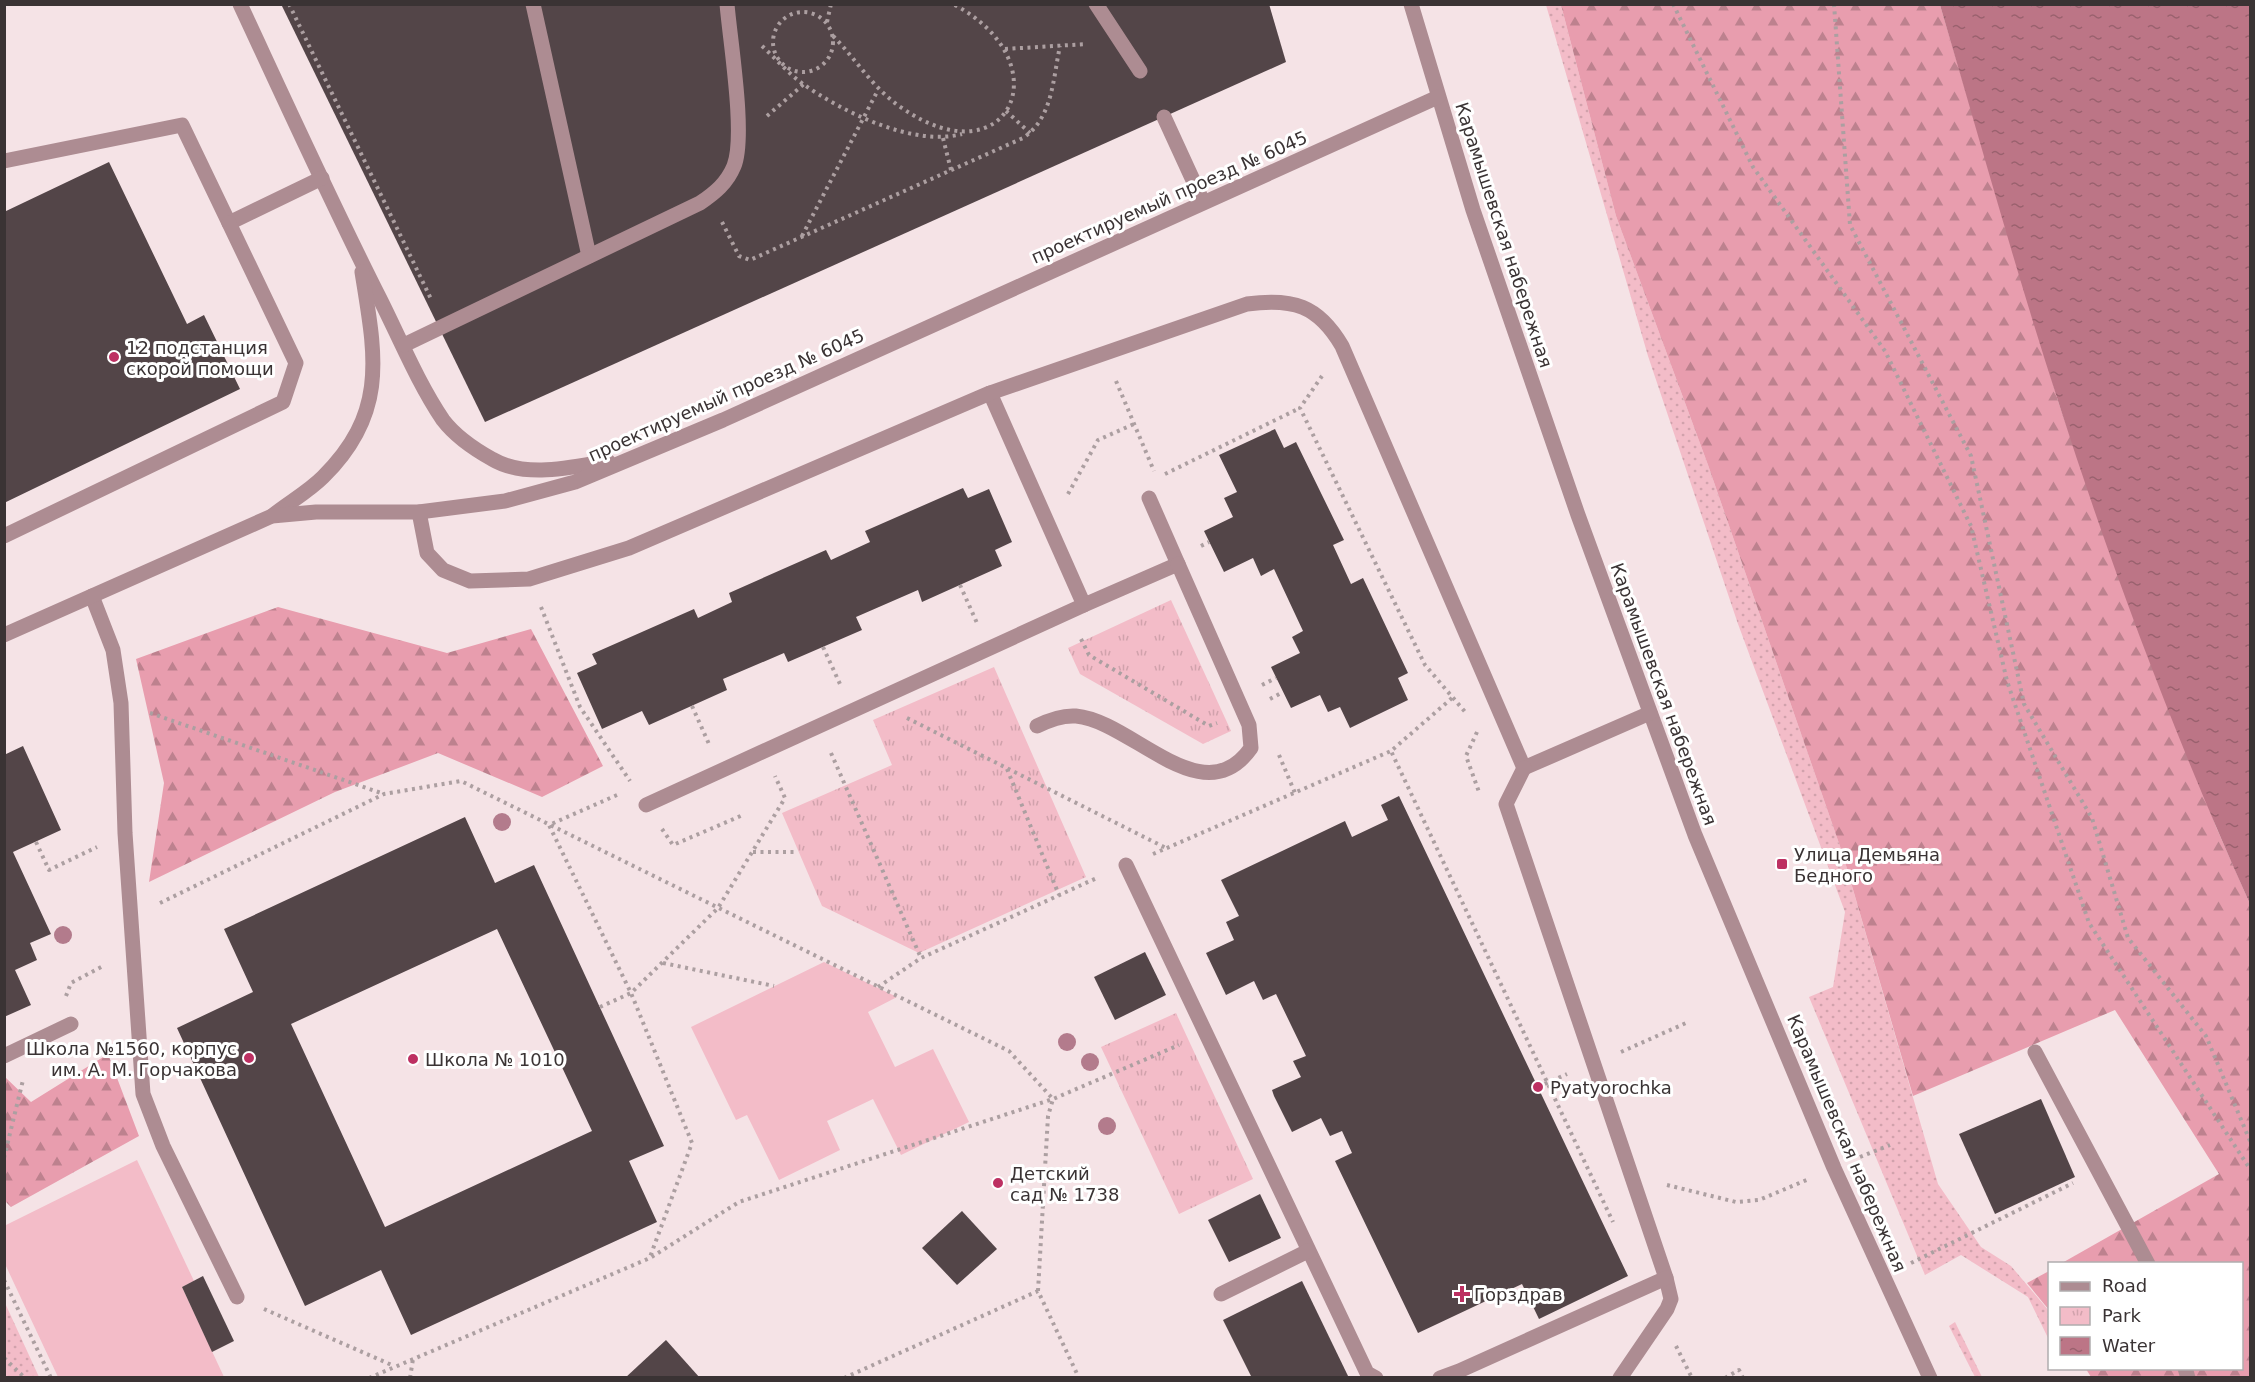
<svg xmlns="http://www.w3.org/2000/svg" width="2255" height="1382" font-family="'DejaVu Sans',sans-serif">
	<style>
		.grass { fill: url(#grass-dots) }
		.forest { fill: url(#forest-firs) }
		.park { fill: url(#park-tufts) }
		.pitch { fill: #f3bcc8 }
		.water { fill: url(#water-ripples) }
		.building { fill: #534548; fill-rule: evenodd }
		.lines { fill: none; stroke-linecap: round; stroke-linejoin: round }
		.path { stroke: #ac9fa1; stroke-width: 4; stroke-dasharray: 3 4.5; stroke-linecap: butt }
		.minor { stroke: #ad8c92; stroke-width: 15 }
		.tree { fill: #b37b8c }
		.poi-dot { fill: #bd3062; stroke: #fff; stroke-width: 2 }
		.labels { text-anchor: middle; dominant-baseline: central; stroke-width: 6; stroke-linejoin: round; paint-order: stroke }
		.street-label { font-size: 18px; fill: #3a3334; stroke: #fff }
		.poi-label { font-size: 18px; fill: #3a3334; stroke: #fff; text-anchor: start }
	</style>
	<defs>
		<pattern id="grass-dots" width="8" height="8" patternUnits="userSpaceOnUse" patternTransform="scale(1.5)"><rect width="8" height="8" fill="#f3bcc8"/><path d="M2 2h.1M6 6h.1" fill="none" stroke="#d1a2ac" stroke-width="1.8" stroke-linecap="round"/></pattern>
		<pattern id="forest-firs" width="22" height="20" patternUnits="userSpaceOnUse" patternTransform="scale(1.5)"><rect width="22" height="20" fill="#e89dae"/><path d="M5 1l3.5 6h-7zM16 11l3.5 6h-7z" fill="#bd818e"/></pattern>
		<pattern id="park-tufts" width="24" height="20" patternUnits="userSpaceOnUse" patternTransform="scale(1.5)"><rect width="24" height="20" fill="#f3bcc8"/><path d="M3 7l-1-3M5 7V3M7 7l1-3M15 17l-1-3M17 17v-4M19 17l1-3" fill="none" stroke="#d1a2ac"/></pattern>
		<pattern id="water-ripples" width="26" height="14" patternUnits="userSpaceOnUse" patternTransform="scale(1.5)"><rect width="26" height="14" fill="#bc7586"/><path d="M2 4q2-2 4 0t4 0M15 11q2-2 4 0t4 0" fill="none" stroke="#9a616e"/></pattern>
	</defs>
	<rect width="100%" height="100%" fill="#f5e3e6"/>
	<g class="grass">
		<path d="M1546,5H1561L1616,216L1708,465L1843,855L1938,1184L1981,1247L2011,1266L2049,1311V1340L2028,1297L1961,1255L1925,1275L1809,997L1833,987L1845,912L1738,624L1648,356Z"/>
		<path d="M5,1303L39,1377H5Z"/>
		<path d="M1955,1322L1982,1377H1975L1949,1326Z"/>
	</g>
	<g class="forest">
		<path d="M1561,5H1940L2059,404L2132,613L2217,829L2250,904V1377H2091L2086,1369L2242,1368V1264L2062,1263L2219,1174L2115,1010L1913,1096L1843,855L1708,465L1616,216Z"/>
		<path d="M278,607L447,653L531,629L603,766L542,797L438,753L335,792L149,882L164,783L136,659Z"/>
		<path d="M108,1054L139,1136L11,1207L5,1201V1077L31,1102Z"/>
		<path d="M2049,1271V1310L2027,1283Z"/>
	</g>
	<g class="park">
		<path d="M1171,600L1231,731L1203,744L1080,674L1068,648Z"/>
		<path d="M994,667L1086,877L919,953L822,906L782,813L892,765L873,720Z"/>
		<path d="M1176,1013L1253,1179L1179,1214L1101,1047Z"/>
	</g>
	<g class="pitch">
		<path d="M824,962L897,997L868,1012L895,1067L933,1049L969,1122L901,1155L873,1099L827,1121L840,1150L779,1180L747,1115L736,1120L691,1027Z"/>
		<path d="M137,1160L194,1281L182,1287L224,1377H58L5,1264L4,1226Z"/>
	</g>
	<path class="water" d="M1940,5H2250V904C2177,742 2113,573 2059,404C2016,272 1979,137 1940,5Z"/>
	<g class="building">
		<path d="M281,4H1269L1286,62L485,422Z"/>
		<path d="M109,162L187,324L204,315L240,389L4,503V212Z"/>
		<path d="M1275,429L1284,448L1296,442L1344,540L1333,545L1351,584L1363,578L1408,673L1398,678L1408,700L1350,728L1340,707L1328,712L1320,695L1291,708L1271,667L1300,653L1292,637L1303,631L1274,569L1261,576L1253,558L1224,572L1204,531L1233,517L1224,498L1237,492L1219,455Z"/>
		<path d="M963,488L968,498L989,489L1012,542L995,550L1002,566L922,602L918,590L856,617L862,630L788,662L784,653L723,679L727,690L649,725L642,711L602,729L577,673L597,664L592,654L694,609L698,618L732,602L729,593L826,550L831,560L870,542L865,531Z"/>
		<path d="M23,746L61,830L13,852L51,934L30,943L37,960L15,970L31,1005L4,1017V755Z"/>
		<path d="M1399,796L1628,1276L1539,1319L1522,1284L1418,1333L1335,1161L1352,1153L1342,1131L1330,1136L1321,1118L1292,1132L1274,1096L1272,1090L1301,1077L1293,1061L1306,1056L1276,994L1263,1000L1254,981L1226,995L1206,953L1234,940L1226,922L1239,916L1221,880L1345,821L1352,837L1388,820L1381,805Z"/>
		<path d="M465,817L495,883L534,865L664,1146L629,1161L657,1222L411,1335L381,1270L305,1306L177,1028L253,992L224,929ZM497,929L592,1131L385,1227L291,1024Z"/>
		<path d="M1145,952L1166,995L1115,1020L1094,977Z"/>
		<path d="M2041,1099L2075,1177L1995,1214L1959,1134Z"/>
		<path d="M1260,1194L1281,1238L1229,1262L1208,1220Z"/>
		<path d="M962,1211L997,1249L957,1285L922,1248Z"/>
		<path d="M203,1276L234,1341L212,1352L182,1287Z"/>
		<path d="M1302,1281L1349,1378H1252L1223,1320Z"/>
		<path d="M666,1340L700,1378H625Z"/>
	</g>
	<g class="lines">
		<g class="path">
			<path d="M289,4L432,301"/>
			<path d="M1673,4L1753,167L1885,351L1971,526L2007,681L2089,923L2250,1169"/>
			<path d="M1834,4L1850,225L1971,456L2024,704L2092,818L2128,938L2206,1036L2250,1141"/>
			<circle cx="803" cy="42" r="30"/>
			<path d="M827,22L831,4"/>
			<path d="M833,36C857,60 873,89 902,108C1009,182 1064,62 953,4"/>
			<path d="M762,46C776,59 788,73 803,84C843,112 913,147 962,134"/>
			<path d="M1005,49L1087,44"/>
			<path d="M1006,111L1030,133"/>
			<path d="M767,116L804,84"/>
			<path d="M943,138L951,170"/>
			<path d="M722,222L739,256L750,260L1023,138C1053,118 1053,78 1060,46"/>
			<path d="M802,236L878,90"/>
			<path d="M1322,376L1300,408L1425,665L1466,713"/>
			<path d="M1116,381L1154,471"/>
			<path d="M1165,474L1300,408"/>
			<path d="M1068,494L1098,440L1134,424"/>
			<path d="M1201,546L1209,542"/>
			<path d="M960,585L977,623"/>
			<path d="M541,607L580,707L630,781"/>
			<path d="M1081,639L1089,655L1209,726L1217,723"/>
			<path d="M823,647L840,684"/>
			<path d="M1262,685L1276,678"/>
			<path d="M1452,698L1391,751L1613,1222"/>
			<path d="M1270,699L1283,692"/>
			<path d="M692,706L709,744"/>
			<path d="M150,713L384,794"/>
			<path d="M907,718L1166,848"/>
			<path d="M1477,732L1466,756L1479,792"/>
			<path d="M831,753L921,958"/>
			<path d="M1279,755L1295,793"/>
			<path d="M1007,769L1059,895"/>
			<path d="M617,795L549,825L631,993L692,1143L650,1257"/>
			<path d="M662,829L673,845L743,815"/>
			<path d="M36,842L49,870L97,847"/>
			<path d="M753,852H798"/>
			<path d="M1153,854L1391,751"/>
			<path d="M160,903L384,794L461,781L1009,1051L1053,1099"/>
			<path d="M663,963L774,986"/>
			<path d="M878,987L921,958L1099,877"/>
			<path d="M66,996L71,983L105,965"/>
			<path d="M600,1007L631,993L718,908L785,798L775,776"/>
			<path d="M1621,1052L1686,1023"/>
			<path d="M1538,1087L1567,1074"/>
			<path d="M1860,1157L1890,1145"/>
			<path d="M4,1158L23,1080"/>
			<path d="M1667,1185L1736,1202L1759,1200L1809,1179"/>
			<path d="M1911,1263L2073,1183"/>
			<path d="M4,1280L51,1378"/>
			<path d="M1038,1291L1048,1116L1053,1099"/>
			<path d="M264,1309L394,1366"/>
			<path d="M1676,1346L1692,1378"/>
			<path d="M4,1358L25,1378"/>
			<path d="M369,1378L650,1258L739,1202L1053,1099L1179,1045"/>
			<path d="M410,1378L413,1359"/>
			<path d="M844,1378L1038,1291L1079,1378"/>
			<path d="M1725,1378L1739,1370L1743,1378"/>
		</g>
		<g class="minor">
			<path d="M240,4C286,103 331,202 380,299C400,339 418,383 443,420C456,437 474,449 492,459C526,479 572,467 608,461"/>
			<path d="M533,4L589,256"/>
			<path d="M1096,4L1140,71"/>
			<path d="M1411,4L1473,210L1578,515L1695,835L1834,1168L1930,1378"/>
			<path d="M1164,117L1203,202"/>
			<path d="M4,161L182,125L229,223L322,178"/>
			<path d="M404,345L700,203C715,193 727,183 734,166C746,136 730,41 727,4"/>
			<path d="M990,393L1084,605L1178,564L1149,498"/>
			<path d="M419,512L427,553L443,570L470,581L529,579L629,548L990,393L1247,304C1293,298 1318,305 1342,346L1524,768L1650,713"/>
			<path d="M272,516C288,503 308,492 323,477C389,412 375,354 362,272"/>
			<path d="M4,536L283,402L296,363L229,223"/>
			<path d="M92,596L113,650L121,703L125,833L143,1094L163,1146L237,1297"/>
			<path d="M4,635L272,516L316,512H419L505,501L575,482L723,420L1438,97"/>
			<path d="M1037,726C1049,720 1062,715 1076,716C1132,721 1203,816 1251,748L1249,725L1178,564"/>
			<path d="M1524,768L1506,804L1666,1278L1671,1299L1667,1309L1620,1378"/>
			<path d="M646,805L1084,605"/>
			<path d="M1126,865L1367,1373L1376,1378"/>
			<path d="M2035,1052L2148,1264"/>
			<path d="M4,1056L71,1024"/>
			<path d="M1221,1294L1308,1251"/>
			<path d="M2185,1368L2188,1378"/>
			<path d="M1440,1378L1459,1371L1666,1278"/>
		</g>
	</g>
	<g class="tree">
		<circle cx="502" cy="822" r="9"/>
		<circle cx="63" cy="935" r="9"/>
		<circle cx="1067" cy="1042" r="9"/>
		<circle cx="1090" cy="1062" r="9"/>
		<circle cx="1107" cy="1126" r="9"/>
	</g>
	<g class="poi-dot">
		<circle cx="114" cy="357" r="6"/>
		<rect x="1776" y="858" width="12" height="12" rx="3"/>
		<circle cx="249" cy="1058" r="6"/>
		<circle cx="413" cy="1059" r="6"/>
		<circle cx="1538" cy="1087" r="6"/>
		<circle cx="998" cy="1183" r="6"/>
		<path d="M1459 1285h6v6h6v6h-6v6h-6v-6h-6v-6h6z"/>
	</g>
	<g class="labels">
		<g class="street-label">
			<text transform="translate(1169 197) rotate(-24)">проектируемый проезд № 6045</text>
			<text transform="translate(1504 235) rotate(72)">Карамышевская набережная</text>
			<text transform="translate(726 395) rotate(-24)">проектируемый проезд № 6045</text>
			<text transform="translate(1664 694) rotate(70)">Карамышевская набережная</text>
			<text transform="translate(1847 1143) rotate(67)">Карамышевская набережная</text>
		</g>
		<g class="poi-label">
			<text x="126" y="347">12 подстанция<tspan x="126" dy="21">скорой помощи</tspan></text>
			<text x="1794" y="854">Улица Демьяна<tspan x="1794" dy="21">Бедного</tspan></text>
			<text x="237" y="1048" text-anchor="end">Школа №1560, корпус<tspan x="237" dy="21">им. А. М. Горчакова</tspan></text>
			<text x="425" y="1059">Школа № 1010</text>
			<text x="1550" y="1087">Pyatyorochka</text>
			<text x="1010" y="1173">Детский<tspan x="1010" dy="21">сад № 1738</tspan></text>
			<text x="1474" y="1294">Горздрав</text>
		</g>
	</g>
	<rect width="2255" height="1382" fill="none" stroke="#3a3334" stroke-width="12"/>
	<rect x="2048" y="1262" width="195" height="108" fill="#ffffff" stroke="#b0adae" stroke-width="1.5"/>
	<rect x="2060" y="1282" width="30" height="9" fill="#ad8c92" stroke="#b0adae" stroke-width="1.5"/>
	<text x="2102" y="1292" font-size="18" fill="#3a3334">Road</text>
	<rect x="2060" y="1307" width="30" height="18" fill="url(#park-tufts)" stroke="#b0adae" stroke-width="1.5"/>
	<text x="2102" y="1322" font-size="18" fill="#3a3334">Park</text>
	<rect x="2060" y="1337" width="30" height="18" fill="url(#water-ripples)" stroke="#b0adae" stroke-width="1.5"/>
	<text x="2102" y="1352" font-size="18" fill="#3a3334">Water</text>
</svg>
